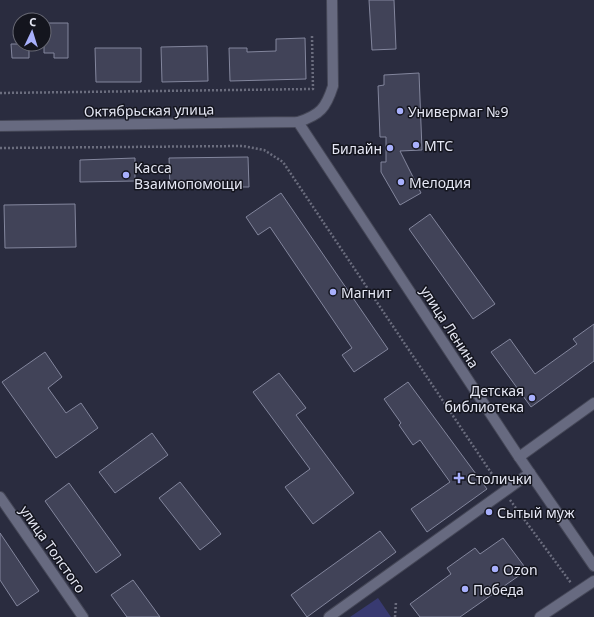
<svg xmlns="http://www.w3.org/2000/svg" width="594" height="617" font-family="'Noto Sans',sans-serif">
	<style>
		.green { fill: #383a71 }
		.building { fill: #414358; stroke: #83869d }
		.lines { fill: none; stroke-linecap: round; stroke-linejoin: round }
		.minor-casing { stroke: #454757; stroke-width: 12 }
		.path { stroke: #6b6d7e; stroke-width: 2.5; stroke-dasharray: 2 2; stroke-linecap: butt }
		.minor { stroke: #676a80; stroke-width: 10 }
		.poi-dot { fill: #a8b0fc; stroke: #14151e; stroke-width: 1.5 }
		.labels { text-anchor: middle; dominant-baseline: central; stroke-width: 3; stroke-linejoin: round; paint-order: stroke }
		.street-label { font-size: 14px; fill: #e5e7f4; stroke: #14151e }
		.poi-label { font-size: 14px; fill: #e5e7f4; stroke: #14151e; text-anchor: start }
	</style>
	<rect width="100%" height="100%" fill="#2a2c3f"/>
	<path class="green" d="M378,598L391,617H350Z"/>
	<g class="building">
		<path d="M369,0H394L396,49L372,50Z"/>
		<path d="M44,23H68V58H54V53H44Z"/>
		<path d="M305,38L306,79L230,81L229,48H247V52L276,51V39Z"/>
		<path d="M11,44H29V58H12Z"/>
		<path d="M207,46L208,81L162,82L161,47Z"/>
		<path d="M95,48H141V82H96Z"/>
		<path d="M419,73L422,150L400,151L421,193L400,205L381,172V162H386V137H380L378,86L384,85V75Z"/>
		<path d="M248,157L249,187H228V184L191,185V188H170L169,158Z"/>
		<path d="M135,158V181L80,182V160Z"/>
		<path d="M281,193L388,349L354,372L342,355L352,348L270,227L258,235L246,217Z"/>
		<path d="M75,204L76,247L5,248L4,205Z"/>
		<path d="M430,214L495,304L473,319L409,229Z"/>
		<path d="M594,324V361L531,407L491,352L510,339L535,374L577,344L573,339Z"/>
		<path d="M45,352L62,377L48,388L66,413L81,403L98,428L56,458L2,382Z"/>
		<path d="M279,373L306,408L296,415L354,493L313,524L285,487L310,469L253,392Z"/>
		<path d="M408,382L487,489L427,532L411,509L450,482L420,440L413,445L399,425L401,423L384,399Z"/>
		<path d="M152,433L168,455L115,493L99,472Z"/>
		<path d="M180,482L221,534L200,550L159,498Z"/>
		<path d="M69,483L121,555L96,573L45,501Z"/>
		<path d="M380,531L396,552L307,617L291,595Z"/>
		<path d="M0,533L39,591L17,606L0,580Z"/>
		<path d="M503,538L527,570L460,617H420L410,604L451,574L447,568L475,548L480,554Z"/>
		<path d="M133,580L160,617H127L111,595Z"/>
	</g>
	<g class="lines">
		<g class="minor-casing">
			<g id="minor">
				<path d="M298,122L519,457L594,566"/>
				<path d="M0,126L298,122C320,115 326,108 333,86L332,0"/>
				<path d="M519,457L594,403"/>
				<path d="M0,497L83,617"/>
				<path d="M329,617L530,473"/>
				<path d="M540,617L594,581"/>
			</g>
		</g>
		<g class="path">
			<path d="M0,93L313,89L312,36"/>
			<path d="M0,148L243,146L264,150L283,162L498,483"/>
			<path d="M510,500L571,583"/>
			<path d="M395,617L396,602"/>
		</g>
		<use href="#minor" class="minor"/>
	</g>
	<g class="poi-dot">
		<circle cx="400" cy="111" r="4"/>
		<circle cx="416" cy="145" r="4"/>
		<circle cx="390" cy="148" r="4"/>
		<circle cx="126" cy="175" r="4"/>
		<circle cx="401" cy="182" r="4"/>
		<circle cx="333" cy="292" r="4"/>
		<circle cx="532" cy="398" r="4"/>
		<path d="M457 472h4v4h4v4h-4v4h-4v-4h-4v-4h4z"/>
		<circle cx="489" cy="512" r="4"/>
		<circle cx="495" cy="569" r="4"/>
		<circle cx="465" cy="589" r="4"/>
	</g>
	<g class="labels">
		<g class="street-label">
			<text transform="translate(149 110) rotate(-1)">Октябрьская улица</text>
			<text transform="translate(450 327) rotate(57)">улица Ленина</text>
			<text transform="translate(53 549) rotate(55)">улица Толстого</text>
		</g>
		<g class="poi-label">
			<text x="408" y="111">Универмаг №9</text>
			<text x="424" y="145">МТС</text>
			<text x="382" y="148" text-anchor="end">Билайн</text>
			<text x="134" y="167">Касса<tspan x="134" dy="16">Взаимопомощи</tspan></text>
			<text x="409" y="182">Мелодия</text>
			<text x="341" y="292">Магнит</text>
			<text x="524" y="390" text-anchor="end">Детская<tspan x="524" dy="16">библиотека</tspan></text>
			<text x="467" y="478">Столички</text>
			<text x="497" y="512">Сытый муж</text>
			<text x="503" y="569">Ozon</text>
			<text x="473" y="589">Победа</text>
		</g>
	</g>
	<g transform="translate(32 32) rotate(4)"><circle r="19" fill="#14151e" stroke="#686974"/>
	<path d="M0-3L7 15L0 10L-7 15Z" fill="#a8b0fc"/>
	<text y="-6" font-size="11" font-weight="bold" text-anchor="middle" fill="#e5e7f4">С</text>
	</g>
</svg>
